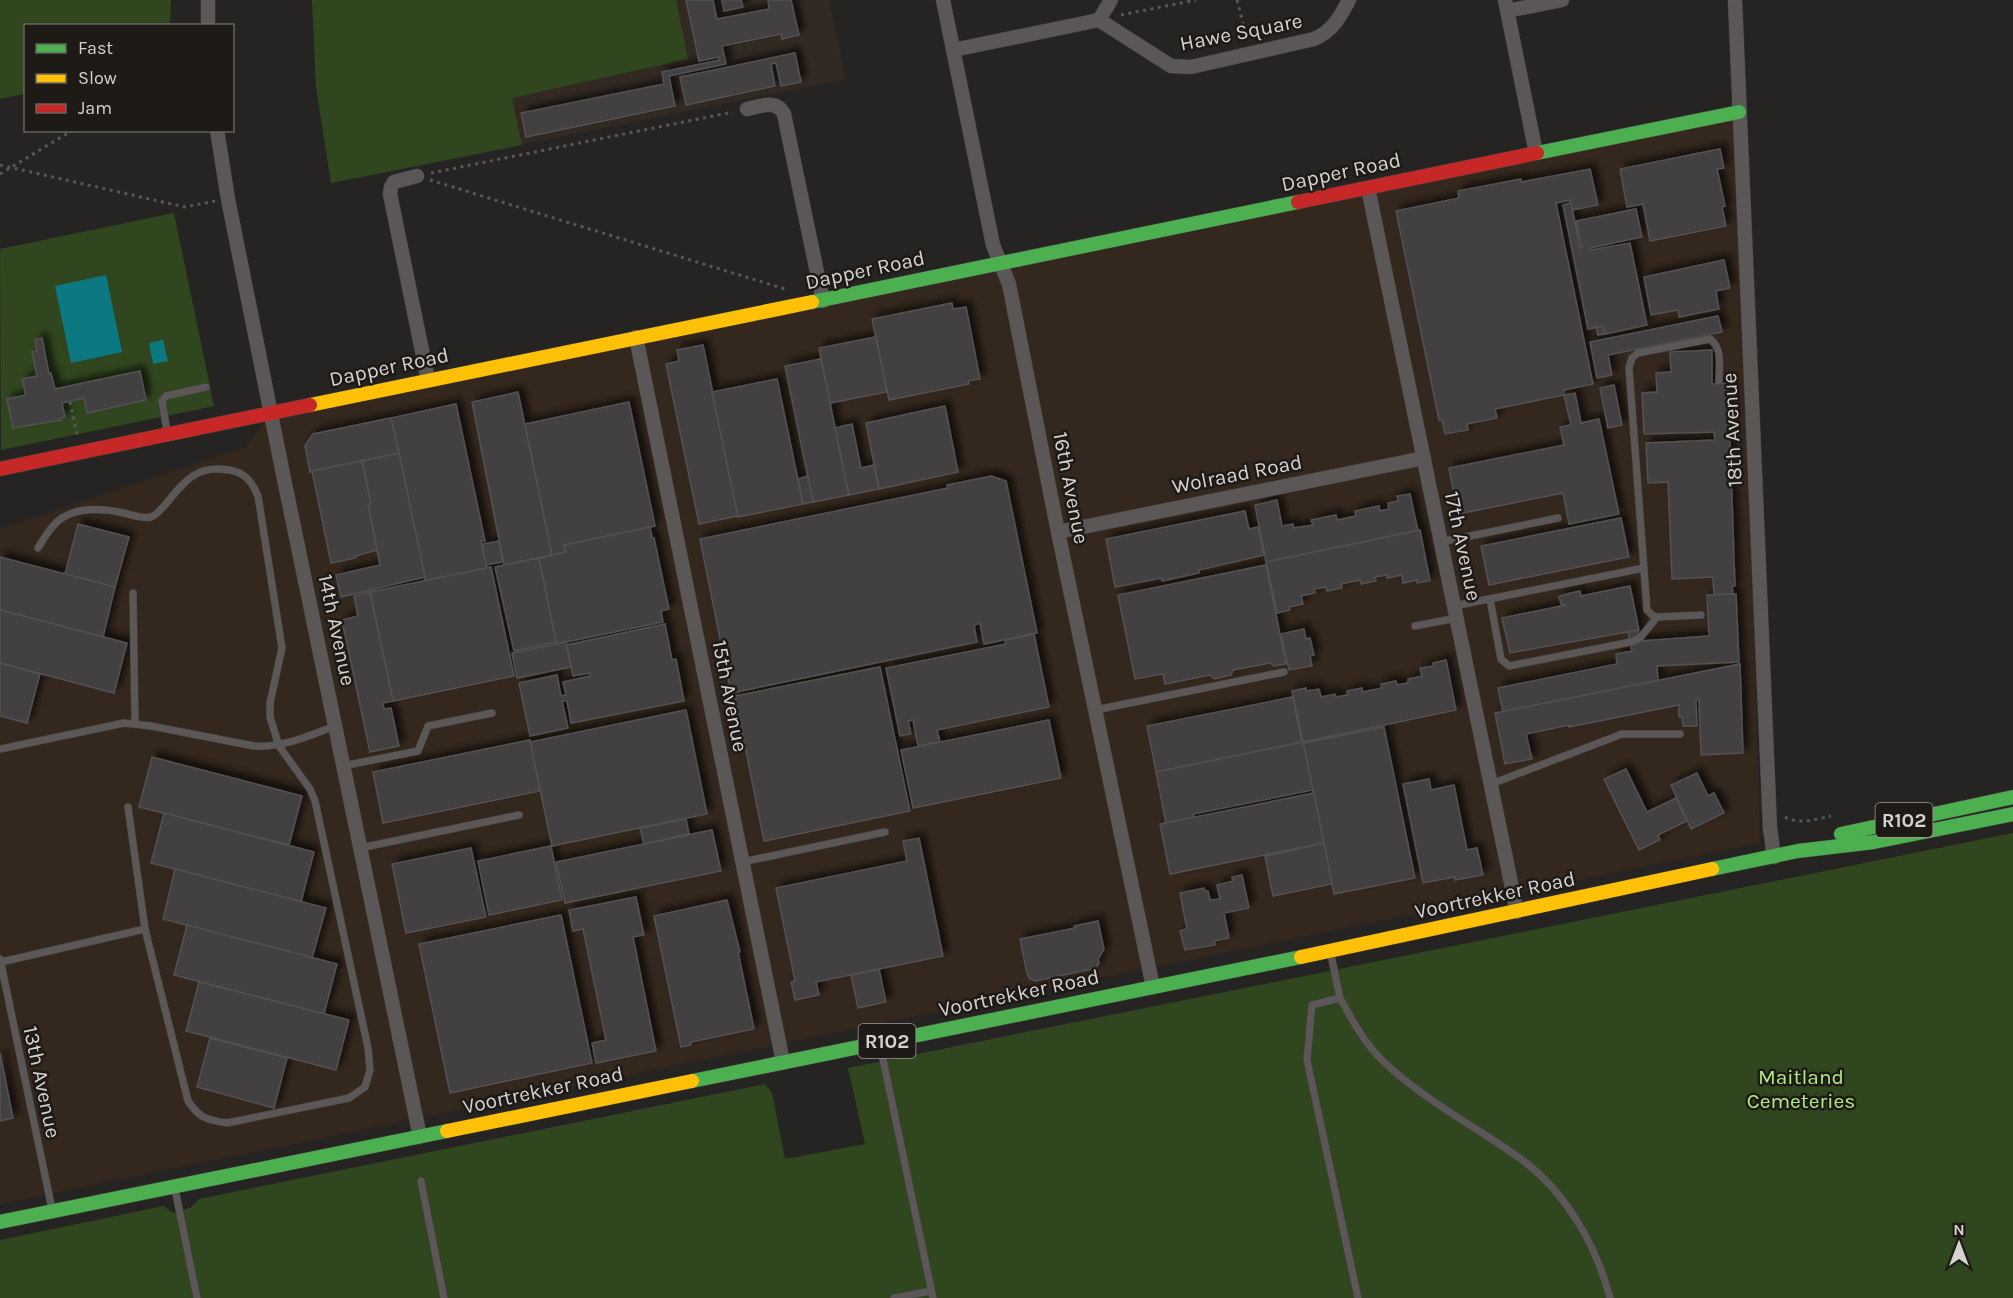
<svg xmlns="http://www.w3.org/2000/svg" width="2013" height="1298" font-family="Karla,sans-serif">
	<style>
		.built { fill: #322923 }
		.industrial { fill: #34271d }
		.green { fill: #30461f }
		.water { fill: #0c7882 }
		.building { fill: #424141; stroke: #525152; stroke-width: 1.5; filter: url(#shadow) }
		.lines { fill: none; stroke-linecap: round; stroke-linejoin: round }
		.lane-casing { stroke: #42403f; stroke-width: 8 }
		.street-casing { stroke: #42403f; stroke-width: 15 }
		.fast-casing { stroke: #42403f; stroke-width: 15 }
		.slow-casing { stroke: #42403f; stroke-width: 15 }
		.jam-casing { stroke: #42403f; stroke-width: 15 }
		.path { stroke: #595756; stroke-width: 3; stroke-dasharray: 3 4.5; stroke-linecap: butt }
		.lane { stroke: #5a5756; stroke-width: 7 }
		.street { stroke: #5a5756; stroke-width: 14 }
		.fast { stroke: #4caf50; stroke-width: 14 }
		.slow { stroke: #ffc107; stroke-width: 14 }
		.jam { stroke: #c62828; stroke-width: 14 }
		.labels { text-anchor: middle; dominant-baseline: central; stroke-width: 5; stroke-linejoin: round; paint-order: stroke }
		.shield { fill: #1e1a16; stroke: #9e9b98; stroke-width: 1.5 }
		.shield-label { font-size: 20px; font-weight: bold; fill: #d5d2d0 }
		.street-label { font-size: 21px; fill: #d5d2d0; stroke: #1e1a16 }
		.park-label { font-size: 21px; fill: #afeb85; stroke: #1e1a16 }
	</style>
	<defs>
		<filter id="shadow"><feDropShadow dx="5.5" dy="-5.5" stdDeviation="3" flood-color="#0009"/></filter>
	</defs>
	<rect width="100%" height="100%" fill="#262422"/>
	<path class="built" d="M312,0H829L846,79L331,183L316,87Z"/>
	<path class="industrial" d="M1739,112L1760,843L0,1204V529L246,447L271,413Z"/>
	<g class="green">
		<path d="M0,0H171L170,25L26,26L25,94L0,99Z"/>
		<path d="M312,0H676L688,59L512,98L522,145L331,183L316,87Z"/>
		<path d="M174,213L214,406L1,450L0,249Z"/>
		<path d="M2013,833V1298H0V1240L164,1206L172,1213L190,1208L199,1199L765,1084L772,1093L785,1159L865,1144L848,1068Z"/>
	</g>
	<g class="water">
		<path d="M106,275L122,352L71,363L55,286Z"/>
		<path d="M163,340L168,361L153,364L149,343Z"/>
	</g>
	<g class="building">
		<path d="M686,0H713L717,19L769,9L768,0H791L799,35L782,39L781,34L722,46L726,64L669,76L675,106L526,137L521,113L664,84L662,72L720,60L719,57L699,61Z"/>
		<path d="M722,0H741L743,7L724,11Z"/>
		<path d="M795,53L801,82L781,86L776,63L771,64L775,86L686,105L680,77Z"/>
		<path d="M1720,149L1724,168L1717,169L1725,206L1722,207L1726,226L1650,241L1643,204L1627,207L1620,169Z"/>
		<path d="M1590,169L1598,205L1572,210L1570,200L1556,203L1593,384L1564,390V395L1495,409L1497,418L1467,424L1468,430L1445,434L1442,420H1439L1396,211L1459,198L1458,191L1521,179V182Z"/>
		<path d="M1571,203L1580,248L1582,247L1576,221L1636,209L1642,237L1590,248L1591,250L1630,243L1647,325L1605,334L1603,326L1588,329L1563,205Z"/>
		<path d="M1724,260L1730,288L1716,291L1719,309L1679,317L1678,310L1651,315L1644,277Z"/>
		<path d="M952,303L953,309L966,307L980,379L968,381L969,384L889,400L872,319Z"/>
		<path d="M1718,316L1722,332L1608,355L1612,375L1597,378L1590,342Z"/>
		<path d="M1603,326L1605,334L1598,335L1596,327Z"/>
		<path d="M876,337L887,392L830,403L819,348Z"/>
		<path d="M42,338L49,374L51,373L55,389L140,371L146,400L87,413L84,398L62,403L65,417L61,418V420L13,428L7,399L26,395L22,379L37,376L32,352L37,351L35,340Z"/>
		<path d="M703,345L738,516L699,524L666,364L679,361L677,350Z"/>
		<path d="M1712,350V384L1728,383L1735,586H1732L1733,594L1714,595L1713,577L1672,579L1668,482L1648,483L1646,443L1715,440L1714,432L1644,434L1642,393L1657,392L1656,373L1671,372L1670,352Z"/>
		<path d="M821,359L849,495L813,502L785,366Z"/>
		<path d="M777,379L803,504L738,517L712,392Z"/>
		<path d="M1614,385L1622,425L1608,428L1600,388Z"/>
		<path d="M518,392L552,555L504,565L472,402Z"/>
		<path d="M1575,393L1581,423L1599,419L1619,514L1569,524L1563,493L1458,514L1449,468L1564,445L1560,427L1571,425L1564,395Z"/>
		<path d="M629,402L655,526L564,545L566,552L552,555L525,424Z"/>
		<path d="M456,404L485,541H481L487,569L425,581L391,418Z"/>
		<path d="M945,406L958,472L879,489L866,423Z"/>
		<path d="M391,418L399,453L310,472L305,446L313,434Z"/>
		<path d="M852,424L861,468L874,465L879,489L849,495L835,428Z"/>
		<path d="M399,453L425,577L341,597L336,575L380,565L368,505L371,504L362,461Z"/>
		<path d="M362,461L371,504L368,505L377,550L356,556V558L331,563L312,471Z"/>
		<path d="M808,476L813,502L803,504L798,479Z"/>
		<path d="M991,476L1006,481L1037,633L984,644L980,623L974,625L977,642L731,693L700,539L948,488L947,485Z"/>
		<path d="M1410,494L1418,531L1266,562L1255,505L1277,500L1282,526L1293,524L1294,528L1313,525L1311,520L1336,515L1337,520L1356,516L1355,511L1379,506L1380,511L1389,509L1388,503L1398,501L1397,496Z"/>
		<path d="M1245,511L1249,529L1258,527L1264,555L1199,570V573L1162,581L1161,578L1115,587L1106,539Z"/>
		<path d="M1621,518L1629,557L1489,585L1481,546Z"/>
		<path d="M78,524L129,537L115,587L65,574Z"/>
		<path d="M650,527L652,538H654L669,609L661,611L663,622L556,644L539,558L566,552L564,545Z"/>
		<path d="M1420,530L1430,581L1417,583V580L1403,583L1402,575L1387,578V575L1375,577L1376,581L1361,584L1360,580L1341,584L1342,588L1327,591L1326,587L1314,589L1315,593L1301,596L1303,604L1289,607L1290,610L1277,613L1266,562Z"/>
		<path d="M499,541L503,562L486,565L482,544Z"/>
		<path d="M0,557L115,587L103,637L0,610Z"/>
		<path d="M539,558L556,642L514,651L495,567Z"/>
		<path d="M1266,565L1286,664L1274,666L1270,663L1233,670L1231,675L1214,679L1210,675L1165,684L1163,674L1135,679L1118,595Z"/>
		<path d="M491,567L514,676L393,701L370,592Z"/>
		<path d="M1630,586L1639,630L1510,653L1502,618L1566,605L1561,604L1559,597L1563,595L1580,591L1581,596Z"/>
		<path d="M370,592L393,701L383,703L384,709L391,708L399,746L370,752L342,620L358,616L354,596Z"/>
		<path d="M1736,594L1739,662L1657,666L1658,681L1503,712L1498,688L1617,664L1616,654L1632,651L1628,632L1638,630L1640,641L1709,636L1707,595Z"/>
		<path d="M0,610L127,643L114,693L0,663Z"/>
		<path d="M665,624L672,660L676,659L684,701L571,723L567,701H562L568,728L530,736L519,683L557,675L561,696L566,695L563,682L590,676V673L573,676L566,645Z"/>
		<path d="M1304,629L1306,639L1310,638L1314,655L1310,656L1312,666L1289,670L1281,634Z"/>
		<path d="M1034,634L1049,707L937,730L940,742L918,746L913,720L908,721L911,734L900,736L886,668L1006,644L1005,640Z"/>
		<path d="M566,642L571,667L517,678L512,653Z"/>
		<path d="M1446,660L1456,710L1303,742L1292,691L1306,688V691L1319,689L1321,697L1335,694L1336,697L1348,695L1347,691L1362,688L1363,692L1382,688L1381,684L1396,681L1397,685L1408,683V679L1422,676L1420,668L1434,666L1433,663Z"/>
		<path d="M0,663L40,674L27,723L0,716Z"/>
		<path d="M1740,664L1743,753L1701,755L1699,699L1696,700L1697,726H1683L1682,717H1679V705L1569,727V725L1526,734L1532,759L1505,764L1495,713Z"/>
		<path d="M880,667L910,811L764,841L735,696Z"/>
		<path d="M1293,697L1302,742L1156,772L1147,726Z"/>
		<path d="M686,710L707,814L552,846L530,742Z"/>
		<path d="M1049,720L1061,778L913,808L901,750Z"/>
		<path d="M1384,727L1415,878L1334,894L1303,743Z"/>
		<path d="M530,740L540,791L383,823L373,772Z"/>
		<path d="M1303,742L1313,790L1193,814L1194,817L1166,823L1156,772Z"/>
		<path d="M152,757L302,796L289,845L139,807Z"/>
		<path d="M1626,769L1647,812L1676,798L1687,821L1658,835L1660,840L1639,850L1604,779Z"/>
		<path d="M1697,773L1708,796L1714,793L1724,813L1691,829L1671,785Z"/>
		<path d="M1429,779L1431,790L1454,785L1467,850L1477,848L1483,875L1455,880V877L1423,883L1403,784Z"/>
		<path d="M1314,793L1324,843L1170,874L1160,824Z"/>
		<path d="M164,813L314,852L301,902L151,863Z"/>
		<path d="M686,819L689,834L644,844L640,828Z"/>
		<path d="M712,830L721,871L565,903L556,862Z"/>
		<path d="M919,838L943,956L816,982L819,995L795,1000L791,982L795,981L776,888L907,861L903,841Z"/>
		<path d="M1324,843L1332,884L1273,896L1265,856Z"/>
		<path d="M551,846L562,900L489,915L478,861Z"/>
		<path d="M471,848L486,917L406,933L392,864Z"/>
		<path d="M175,869L326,908L312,958L163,919Z"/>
		<path d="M1242,875L1249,908L1224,913L1229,938L1214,941L1215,945L1185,950L1180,931L1187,929L1180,893L1204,888L1205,891H1208L1210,900L1220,899L1217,885L1233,881L1232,877Z"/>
		<path d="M636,897L644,935L633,937L656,1051L596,1063L592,1043L606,1040L583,929L573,931L569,910Z"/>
		<path d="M727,900L740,952H738L754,1029L691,1042V1045L681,1047L654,916Z"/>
		<path d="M561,915L592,1063L450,1093L419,944Z"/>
		<path d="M1098,921L1104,949L1098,959L1099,963L1096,968L1036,981L1030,979L1027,974L1020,939L1075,928L1074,926Z"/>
		<path d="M187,925L337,964L324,1014L174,975Z"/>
		<path d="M879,969L886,1002L858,1008L851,975Z"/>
		<path d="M199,982L349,1020L336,1070L186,1031Z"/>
		<path d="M210,1038L287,1058L274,1108L197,1087Z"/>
		<path d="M0,1053L13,1118L0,1121Z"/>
	</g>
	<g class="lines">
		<g class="lane-casing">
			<g id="lane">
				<path d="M167,431L162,401L166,396L206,387"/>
				<path d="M1441,542L1558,518"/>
				<path d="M38,548C43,540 48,531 54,525C71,506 101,508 124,513C132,515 143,519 151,517C157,515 161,509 165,505C184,482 196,464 229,470C245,472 252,482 258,496L282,648L270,703V717L279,746L310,789L315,801L368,1048L370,1070L365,1087L349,1098L227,1123C207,1120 199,1118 188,1101L145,929L128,807"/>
				<path d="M133,593L135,723"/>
				<path d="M1490,599L1501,659L1509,666L1631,642L1640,638L1657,617"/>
				<path d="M1454,606L1644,568"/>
				<path d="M1701,615L1657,617L1653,616L1647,610L1629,368L1632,358L1638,353L1710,339C1723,348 1719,367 1719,381"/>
				<path d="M1415,626L1457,618"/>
				<path d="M1095,710L1284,672"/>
				<path d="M0,749L124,723L151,726L254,746C283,748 308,736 335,726"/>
				<path d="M343,766L418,751L428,726L492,713"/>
				<path d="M1491,784L1622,734H1680"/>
				<path d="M360,848L519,815"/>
				<path d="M742,862L885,832"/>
				<path d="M1331,955L1340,998L1312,1005L1307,1060L1358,1298"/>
				<path d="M0,959L52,1209"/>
				<path d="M1,962L145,929"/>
				<path d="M1340,998C1352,1020 1365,1044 1384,1062C1425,1101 1475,1126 1521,1159C1566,1192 1596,1245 1610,1298"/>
				<path d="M880,1045L933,1298"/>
				<path d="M421,1181L444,1298"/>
				<path d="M175,1189L197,1298"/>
				<path d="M894,1298L931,1291"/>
			</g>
		</g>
		<g class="street-casing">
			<g id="street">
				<path d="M208,0V26"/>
				<path d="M943,0L993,245L1009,284L1058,532L1153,987"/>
				<path d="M1505,0L1536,153"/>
				<path d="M1735,0L1770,828L1774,857"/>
				<path d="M1507,11L1562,0"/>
				<path d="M1099,20L1111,0"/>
				<path d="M953,50L1099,20L1171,66L1191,67L1314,39C1333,31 1340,17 1349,0"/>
				<path d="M747,109C761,106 776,99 784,114L823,301"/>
				<path d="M217,130L228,199L284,479L420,1137"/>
				<path d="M417,176L394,182L391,187L390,194L428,380"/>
				<path d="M1368,188L1517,912"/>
				<path d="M636,337L783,1062"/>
				<path d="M1058,532L1424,458"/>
			</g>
		</g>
		<g class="fast-casing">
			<g id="fast">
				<path d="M1537,153L1739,112"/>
				<path d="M812,302L1298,202"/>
				<path d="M1841,834L2013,797"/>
				<path d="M1712,869L1798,851L1874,842L2013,814"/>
				<path d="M692,1081L1301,957"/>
				<path d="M0,1222L447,1131"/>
			</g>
		</g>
		<g class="slow-casing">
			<g id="slow">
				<path d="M310,405L812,302"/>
				<path d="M1301,957L1712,869"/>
				<path d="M447,1131L692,1081"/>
			</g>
		</g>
		<g class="jam-casing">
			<g id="jam">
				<path d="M1298,202L1537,153"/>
				<path d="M0,469L310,405"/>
			</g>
		</g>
		<g class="path">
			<path d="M1237,0L1247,39"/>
			<path d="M1121,15L1196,0"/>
			<path d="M0,165L185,207L215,201"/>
			<path d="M431,173L733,112"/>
			<path d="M0,174L73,130"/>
			<path d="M430,180L785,289"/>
			<path d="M70,402L77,435"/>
			<path d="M1785,817C1799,825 1817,819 1831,816"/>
		</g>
		<use href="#lane" class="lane"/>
		<use href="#street" class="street"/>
		<use href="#fast" class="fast"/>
		<use href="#slow" class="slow"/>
		<use href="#jam" class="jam"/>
	</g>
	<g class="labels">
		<g class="shield">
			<rect x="1875.5" y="803" width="57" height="34" rx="4.5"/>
			<rect x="858.5" y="1024" width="57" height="34" rx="4.5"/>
		</g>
		<g class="shield-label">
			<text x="1904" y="820">R102</text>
			<text x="887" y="1041">R102</text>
		</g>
		<g class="street-label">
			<text transform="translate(1241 32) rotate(-11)">Hawe Square</text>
			<text transform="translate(1341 172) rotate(-12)">Dapper Road</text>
			<text transform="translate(865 270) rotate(-12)">Dapper Road</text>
			<text transform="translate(389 367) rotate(-12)">Dapper Road</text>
			<text transform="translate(1732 430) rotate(-93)">18th Avenue</text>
			<text transform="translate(1237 474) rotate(-11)">Wolraad Road</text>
			<text transform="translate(1071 488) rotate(79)">16th Avenue</text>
			<text transform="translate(1463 546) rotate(78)">17th Avenue</text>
			<text transform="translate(337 630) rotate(78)">14th Avenue</text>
			<text transform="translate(730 696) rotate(79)">15th Avenue</text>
			<text transform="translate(1495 895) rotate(-12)">Voortrekker Road</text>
			<text transform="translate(1019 993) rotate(-12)">Voortrekker Road</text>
			<text transform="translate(42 1082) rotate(78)">13th Avenue</text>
			<text transform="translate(543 1090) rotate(-12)">Voortrekker Road</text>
		</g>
		<g class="park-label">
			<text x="1801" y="1077">Maitland<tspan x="1801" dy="24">Cemeteries</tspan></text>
		</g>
	</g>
	<rect x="24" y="24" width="210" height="108" fill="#1e1a16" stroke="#676460" stroke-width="1.5"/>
	<rect x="36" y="44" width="30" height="9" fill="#4caf50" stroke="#676460" stroke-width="1.5"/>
	<text x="78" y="54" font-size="18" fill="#d5d2d0">Fast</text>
	<rect x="36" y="74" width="30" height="9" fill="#ffc107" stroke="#676460" stroke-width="1.5"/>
	<text x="78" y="84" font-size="18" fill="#d5d2d0">Slow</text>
	<rect x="36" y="104" width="30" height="9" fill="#c62828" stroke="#676460" stroke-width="1.5"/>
	<text x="78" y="114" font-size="18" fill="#d5d2d0">Jam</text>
	<g transform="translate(1959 1244)" stroke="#1e1a16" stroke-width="4.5" paint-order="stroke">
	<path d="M0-4.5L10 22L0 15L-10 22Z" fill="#d5d2d0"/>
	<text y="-9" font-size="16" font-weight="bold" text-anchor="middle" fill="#d5d2d0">N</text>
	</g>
</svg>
